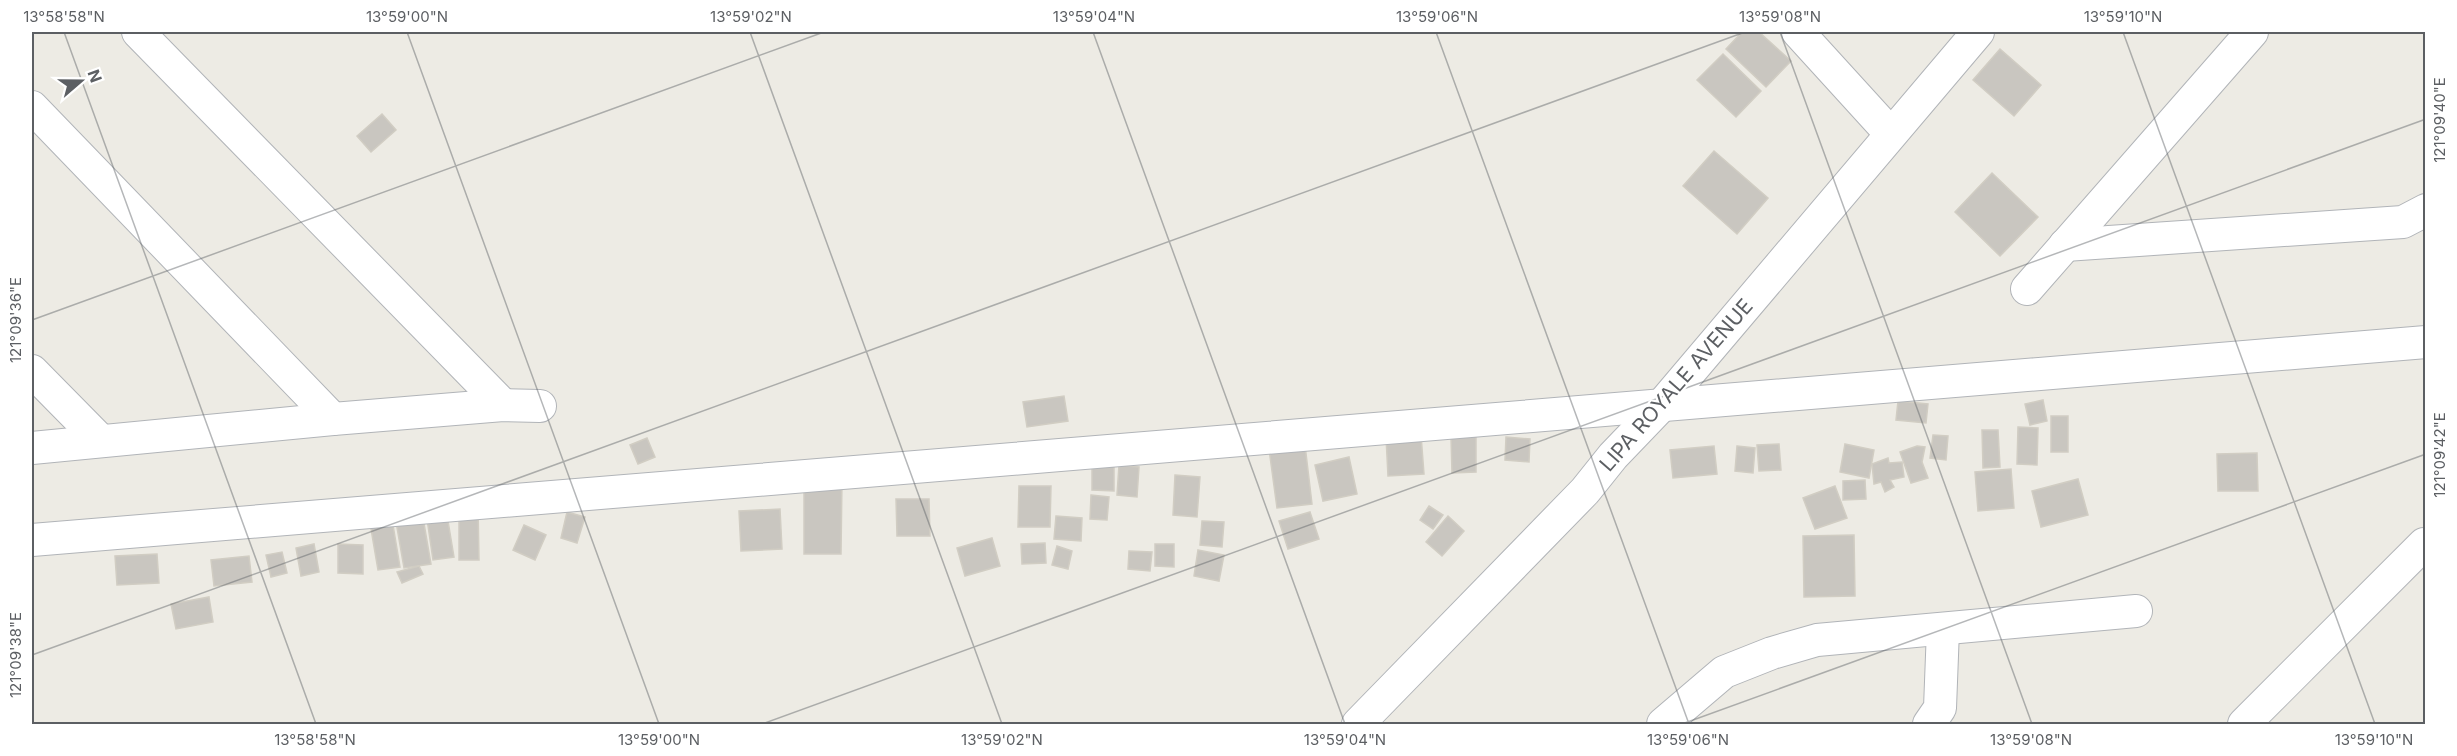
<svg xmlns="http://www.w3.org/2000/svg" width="2457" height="756" font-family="Inter,sans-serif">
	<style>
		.building { fill: #c9c6c0; stroke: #d1cdc3; stroke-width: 1.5 }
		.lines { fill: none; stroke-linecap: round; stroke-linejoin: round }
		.street-casing { stroke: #b1b4b8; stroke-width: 34 }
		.street { stroke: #fff; stroke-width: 32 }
		.ticks { fill: none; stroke: #5c5f63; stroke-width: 1.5; stroke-opacity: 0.45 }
		.labels { text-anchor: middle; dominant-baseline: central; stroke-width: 4.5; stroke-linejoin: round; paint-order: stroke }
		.street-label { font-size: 21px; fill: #5c5f63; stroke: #fff }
		.neatline { fill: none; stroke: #5c5f63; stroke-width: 2 }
		.ticks-label { font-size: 15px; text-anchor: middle; fill: #5c5f63 }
	</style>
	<rect width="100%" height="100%" fill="#edebe4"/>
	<g class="building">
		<path d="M1742,32H1759L1791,61L1766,87L1726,49Z"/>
		<path d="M2000,49L2041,85L2014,116L1973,80Z"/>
		<path d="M1723,54L1761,91L1736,117L1697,80Z"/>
		<path d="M382,114L396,130L371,152L357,136Z"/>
		<path d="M1714,151L1768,198L1737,234L1683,186Z"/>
		<path d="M1992,173L2038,217L2000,256L1955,212Z"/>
		<path d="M1064,396L1068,421L1027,427L1023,402Z"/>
		<path d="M2043,400L2047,421L2030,425L2025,404Z"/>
		<path d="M1898,401L1928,404L1926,423L1896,420Z"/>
		<rect x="2051" y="416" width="17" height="36"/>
		<path d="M2018,427L2038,428L2037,465L2017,464Z"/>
		<path d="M1982,430H1998L2000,467L1983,468Z"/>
		<path d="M1421,435L1424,474L1388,476L1386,437Z"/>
		<path d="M1933,435L1948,436L1946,460L1930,458Z"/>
		<path d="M1451,437H1476V472L1452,473Z"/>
		<path d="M1506,437L1530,439L1529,462L1505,460Z"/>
		<path d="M647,438L655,457L638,464L630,445Z"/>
		<path d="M1779,444L1781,470L1759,471L1757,445Z"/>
		<path d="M1845,444L1874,450L1869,478L1840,472Z"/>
		<path d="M1305,445L1312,504L1277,508L1269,449Z"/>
		<path d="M1714,446L1717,474L1673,478L1670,450Z"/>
		<path d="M1737,446L1755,448L1753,473L1735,471Z"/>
		<path d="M1917,446L1925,447L1922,462L1928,478L1911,483L1900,452Z"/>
		<path d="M2257,453L2258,491H2218L2217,454Z"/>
		<path d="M1349,457L1357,494L1323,501L1315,465Z"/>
		<path d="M1888,458L1889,463L1902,462L1904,477L1890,480L1894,487L1885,492L1881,482L1874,484L1872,464Z"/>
		<path d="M1092,462H1114V491L1092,490Z"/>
		<path d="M1119,465L1139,467L1137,497L1117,495Z"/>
		<path d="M2011,469L2014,508L1978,511L1975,472Z"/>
		<path d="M1175,475L1200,477L1197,517L1173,515Z"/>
		<path d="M2078,479L2088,515L2041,527L2032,491Z"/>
		<path d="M804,480H842L841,554H804Z"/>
		<path d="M1865,480L1866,499L1843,500V481Z"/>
		<path d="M1019,486H1051L1050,527H1018Z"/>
		<path d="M1835,486L1847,518L1815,529L1803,498Z"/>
		<path d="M1091,495L1109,497L1107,520L1090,519Z"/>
		<path d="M896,499H929L930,536H897Z"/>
		<path d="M1429,506L1443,515L1433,529L1420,520Z"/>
		<path d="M459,508H478L479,560H459Z"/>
		<path d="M446,509L454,557L433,560L426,512Z"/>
		<path d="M780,509L782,549L741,551L739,511Z"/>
		<path d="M422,512L431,564L404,568L395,516Z"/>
		<path d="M567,512L585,517L577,543L561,538Z"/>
		<path d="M1310,512L1319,539L1288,549L1279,521Z"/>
		<path d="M1056,516L1082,518L1081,541L1054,539Z"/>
		<path d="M1448,516L1464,531L1442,556L1426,542Z"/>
		<path d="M392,519L400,567L378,570L370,523Z"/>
		<path d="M1202,521L1224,522L1222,547L1200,545Z"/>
		<path d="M524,525L546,535L535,560L513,550Z"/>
		<path d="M1854,535L1855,596L1804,597L1803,536Z"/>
		<path d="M992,538L1000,566L965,576L957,548Z"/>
		<path d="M1045,543L1046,563L1022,564L1021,544Z"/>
		<path d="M314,544L319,572L301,576L296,548Z"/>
		<path d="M338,544L363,545V574L338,573Z"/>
		<path d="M1155,544H1174V567L1155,566Z"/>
		<path d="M1057,546L1072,551L1068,569L1052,565Z"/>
		<path d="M1198,550L1224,555L1219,581L1194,576Z"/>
		<path d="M1129,551L1152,552L1150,571L1128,569Z"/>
		<path d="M282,552L287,573L271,577L266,555Z"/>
		<path d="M157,554L159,583L117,585L115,556Z"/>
		<path d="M249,556L252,582L214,586L211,560Z"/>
		<path d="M419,566L423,574L402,583L397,572Z"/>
		<path d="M209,597L213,622L176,629L171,604Z"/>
	</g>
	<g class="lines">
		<g class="street-casing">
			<g id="street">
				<path d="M138,32L503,405"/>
				<path d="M1798,32L1890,133"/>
				<path d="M32,107L333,419"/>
				<path d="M2065,245L2403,222L2426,210"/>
				<path d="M2027,289L2252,32"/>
				<path d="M32,371L101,441"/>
				<path d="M32,448L333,419L503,405L540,406"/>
				<path d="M32,540L2426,342"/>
				<path d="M1358,724L1585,491L1613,456L1661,406L1978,32"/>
				<path d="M1663,724L1724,672L1772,653L1817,640L2136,611"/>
				<path d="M1929,724L1940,708L1943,629"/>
				<path d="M2244,724L2424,544"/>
			</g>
		</g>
		<use href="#street" class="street"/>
	</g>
	<path class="ticks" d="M64,32L316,724M407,32L659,724M750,32L1002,724M1093,32L1345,724M1436,32L1689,724M1780,32L2032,724M2123,32L2375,724M32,320L824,32M32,655L1745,32M762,724L2426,119M1682,724L2426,454"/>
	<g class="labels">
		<g class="street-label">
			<text transform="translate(1676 385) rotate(-49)">LIPA ROYALE AVENUE</text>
		</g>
	</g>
	<rect width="2457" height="756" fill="none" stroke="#ffffff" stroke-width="66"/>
	<g transform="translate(81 81) rotate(70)" stroke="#ffffff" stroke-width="4.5" paint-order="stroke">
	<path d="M0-4.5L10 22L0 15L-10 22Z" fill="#5c5f63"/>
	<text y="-9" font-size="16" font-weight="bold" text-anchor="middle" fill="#5c5f63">N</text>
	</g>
	<rect x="33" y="33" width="2391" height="690" class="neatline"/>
	<g class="ticks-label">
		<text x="64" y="22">13°58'58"N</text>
		<text x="407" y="22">13°59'00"N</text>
		<text x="751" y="22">13°59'02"N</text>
		<text x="1094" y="22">13°59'04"N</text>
		<text x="1437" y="22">13°59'06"N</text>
		<text x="1780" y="22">13°59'08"N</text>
		<text x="2123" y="22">13°59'10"N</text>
		<text transform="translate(2440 120) rotate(-90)" y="5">121°09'40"E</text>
		<text transform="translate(16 320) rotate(-90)" y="5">121°09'36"E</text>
		<text transform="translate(2440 455) rotate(-90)" y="5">121°09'42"E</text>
		<text transform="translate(16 655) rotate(-90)" y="5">121°09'38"E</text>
		<text x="315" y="745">13°58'58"N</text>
		<text x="659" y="745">13°59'00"N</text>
		<text x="1002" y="745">13°59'02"N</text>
		<text x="1345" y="745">13°59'04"N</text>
		<text x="1688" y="745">13°59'06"N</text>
		<text x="2031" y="745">13°59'08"N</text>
		<text x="2374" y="745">13°59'10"N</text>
	</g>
</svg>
